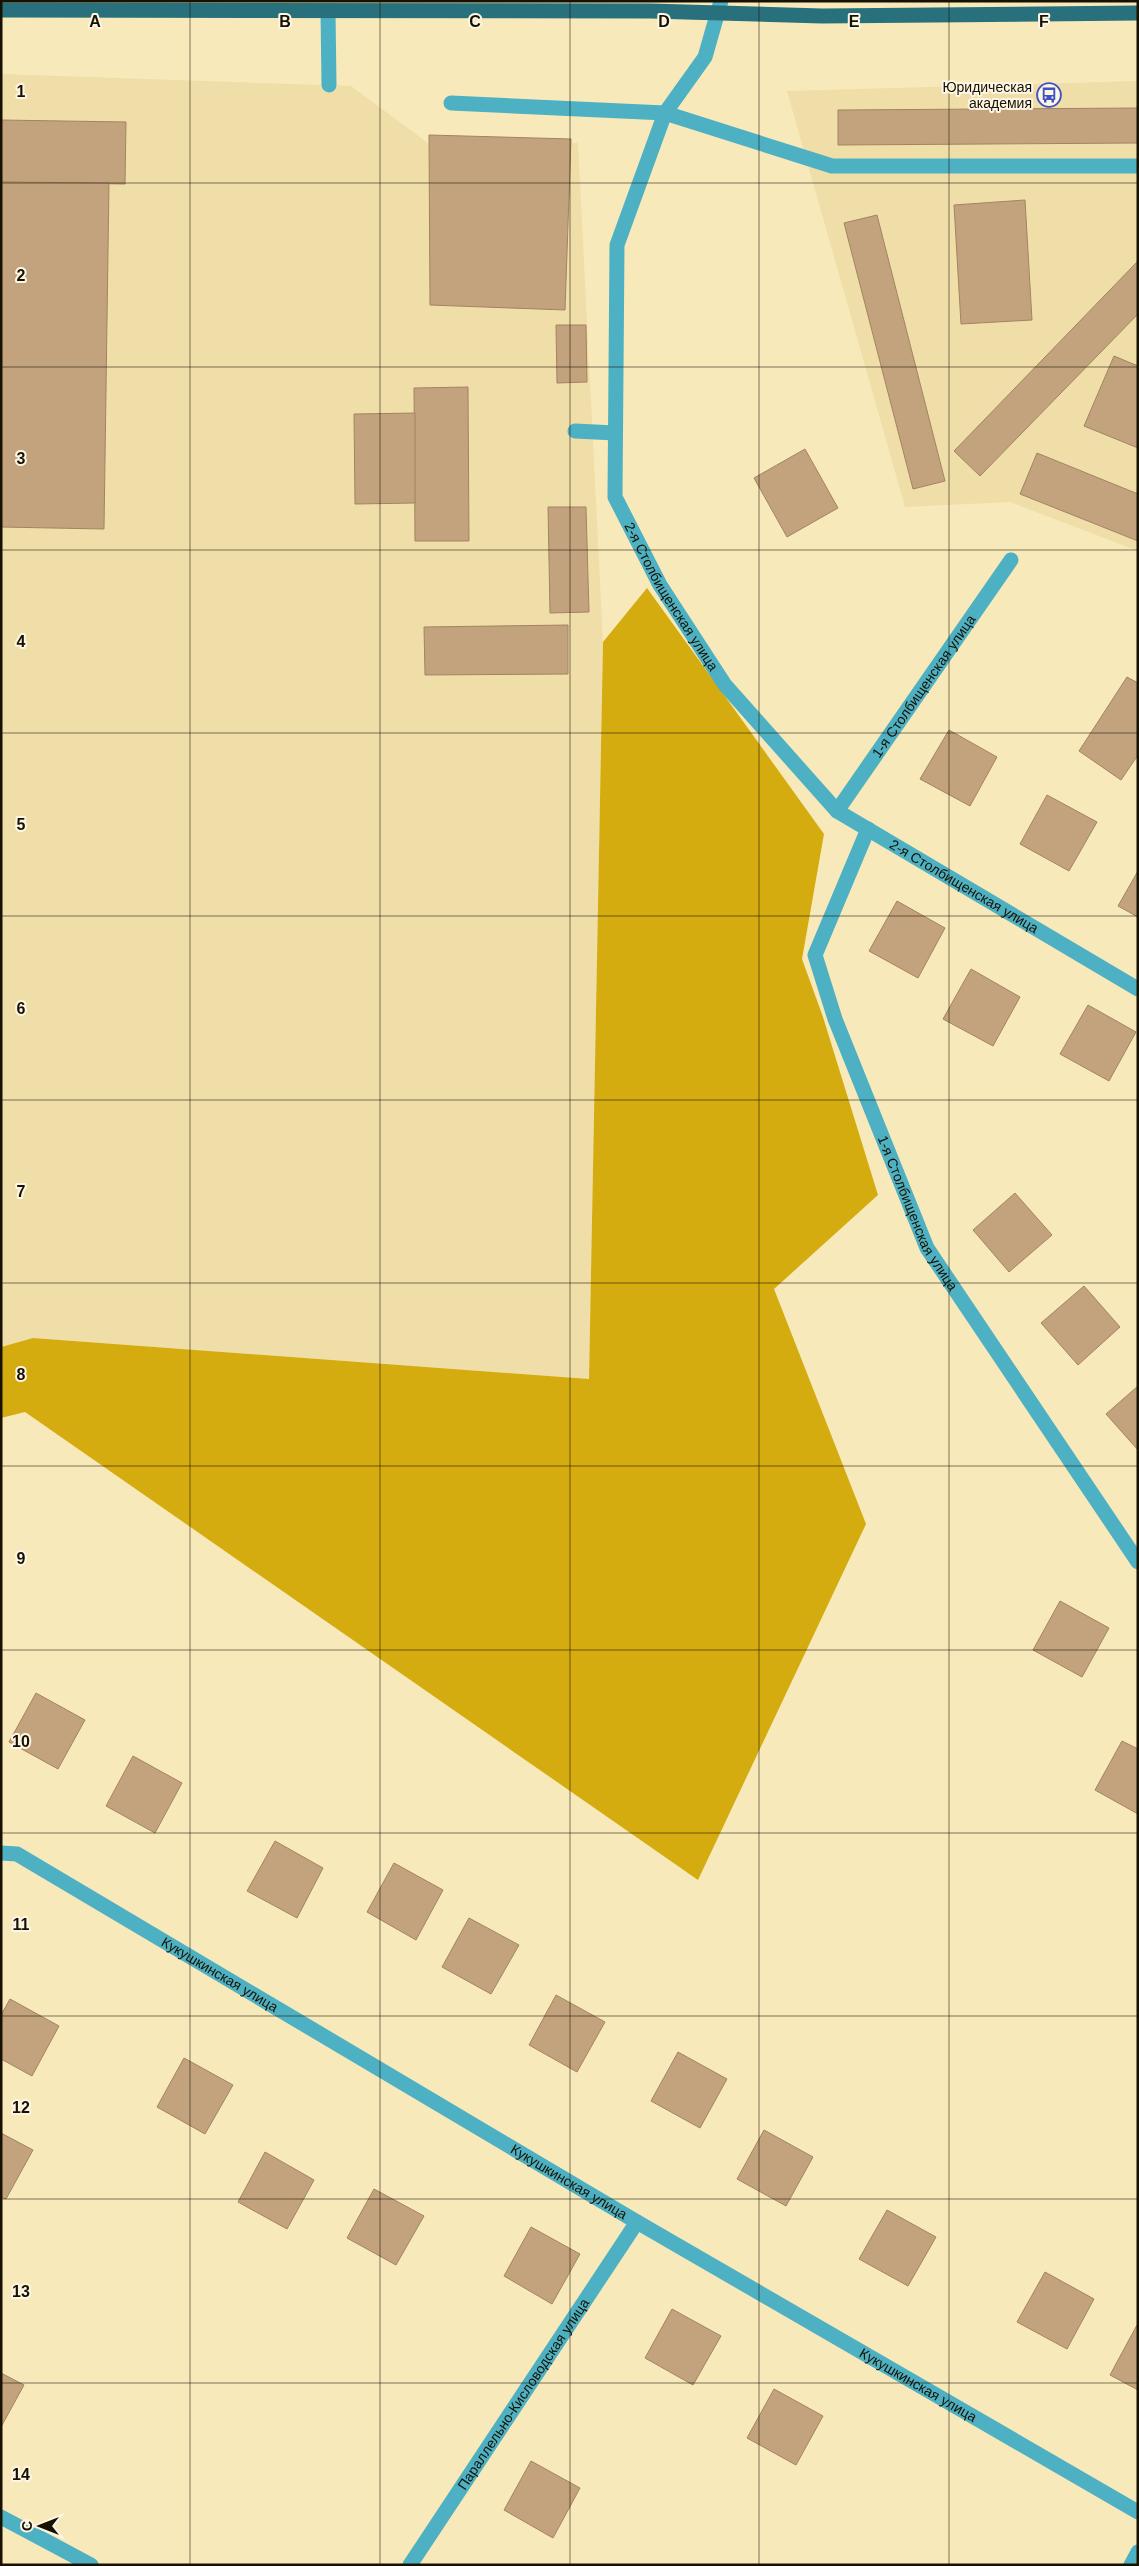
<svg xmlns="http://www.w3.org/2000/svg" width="1139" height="2566" font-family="Helvetica,sans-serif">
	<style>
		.built { fill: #f0dea8 }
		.forest { fill: #d4ac10 }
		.building { fill: #c3a37e; stroke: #a28460 }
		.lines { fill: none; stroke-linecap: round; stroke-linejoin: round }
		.minor { stroke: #4db1c3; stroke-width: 15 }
		.major { stroke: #28707c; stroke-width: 15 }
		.grid { fill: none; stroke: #171102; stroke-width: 1; stroke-opacity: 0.55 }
		.labels { text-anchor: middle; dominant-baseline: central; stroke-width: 4; stroke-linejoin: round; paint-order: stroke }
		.poi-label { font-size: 14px; fill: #171102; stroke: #fdf6e4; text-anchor: end }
		.street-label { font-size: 14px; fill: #171102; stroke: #fdf6e4 }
		.grid-label { font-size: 16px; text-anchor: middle; font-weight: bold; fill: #171102; stroke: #fdf6e4; stroke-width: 4; stroke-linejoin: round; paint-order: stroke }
	</style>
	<rect width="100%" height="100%" fill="#f8e9ba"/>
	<g class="built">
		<path d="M1,74L351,86L428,143H578L603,642L589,1379L33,1338L1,1347Z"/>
		<path d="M1138,81V551L1010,502L905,507L787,91Z"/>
	</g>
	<path class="forest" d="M647,588L824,834L802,959L823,1017L878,1195L774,1289L866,1524L698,1880L25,1412L1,1418V1347L33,1338L589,1379L603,642Z"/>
	<g class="building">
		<path d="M1138,108V143L838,145V110Z"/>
		<path d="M1,120L126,122L125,184L1,182Z"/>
		<path d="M429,135L571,139L565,310L430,305Z"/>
		<path d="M1,182L109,183L104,529L1,527Z"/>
		<path d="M1025,200L1032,320L961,324L954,205Z"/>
		<path d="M877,215L945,481L913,489L844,223Z"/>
		<path d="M1138,261V314L980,476L954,451Z"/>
		<path d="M556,325H586L587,382L557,383Z"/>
		<path d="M1114,356L1138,366V448L1084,426Z"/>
		<path d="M468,387L469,541H415L414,388Z"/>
		<path d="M415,413V503L355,504L354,414Z"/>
		<path d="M805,449L838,508L787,537L754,478Z"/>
		<path d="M1037,453L1138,494V541L1020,494Z"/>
		<path d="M548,507H586L589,612L550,613Z"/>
		<path d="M568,625V674L425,675L424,627Z"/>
		<path d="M1127,677L1138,683V755L1121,780L1079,751Z"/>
		<path d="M949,730L997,757L970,806L920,779Z"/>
		<path d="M1047,795L1097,822L1069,871L1020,844Z"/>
		<path d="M1138,871V917L1118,906Z"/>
		<path d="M897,901L945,928L918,978L869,951Z"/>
		<path d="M971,969L1020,997L993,1046L943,1019Z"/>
		<path d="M1088,1005L1136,1032L1109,1081L1060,1054Z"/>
		<path d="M1015,1193L1052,1235L1009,1272L973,1230Z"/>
		<path d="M1084,1286L1120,1327L1078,1365L1041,1323Z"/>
		<path d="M1138,1386V1450L1106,1414Z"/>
		<path d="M1060,1601L1109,1628L1082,1677L1033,1650Z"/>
		<path d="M36,1693L85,1720L58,1769L9,1742Z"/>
		<path d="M1122,1741L1138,1749V1814L1095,1790Z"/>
		<path d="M133,1756L182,1783L155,1833L106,1806Z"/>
		<path d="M275,1841L323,1868L297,1918L247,1891Z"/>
		<path d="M394,1863L443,1890L416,1940L367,1912Z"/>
		<path d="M469,1918L519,1945L491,1994L442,1967Z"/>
		<path d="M556,1995L605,2022L577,2072L529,2045Z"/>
		<path d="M10,1999L59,2026L32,2076L1,2059V2015Z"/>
		<path d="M678,2052L727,2079L700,2128L651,2101Z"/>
		<path d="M184,2058L233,2085L205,2134L157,2107Z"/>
		<path d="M764,2130L813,2157L786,2206L737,2179Z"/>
		<path d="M1,2133L33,2150L6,2199L1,2197Z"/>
		<path d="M265,2152L314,2180L287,2229L238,2202Z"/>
		<path d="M374,2189L424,2216L396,2265L347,2238Z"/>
		<path d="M887,2210L936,2237L908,2286L859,2259Z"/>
		<path d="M531,2227L580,2254L552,2304L504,2276Z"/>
		<path d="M1045,2272L1094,2299L1067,2349L1017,2322Z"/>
		<path d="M672,2309L721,2336L693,2385L645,2358Z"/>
		<path d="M1137,2325L1138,2326V2390L1110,2375Z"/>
		<path d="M1,2373L24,2385L1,2427Z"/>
		<path d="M774,2389L823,2416L796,2465L747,2438Z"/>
		<path d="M531,2461L580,2488L553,2538L504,2510Z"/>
	</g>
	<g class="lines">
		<g class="minor">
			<path id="s1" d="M721,1L705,57L665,113L617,245L615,497L660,585L725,685L837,811L1138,989"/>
			<path d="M328,11L329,85"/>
			<path d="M451,103L665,113L832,166H1138"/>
			<path d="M575,431L615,433"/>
			<path id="s2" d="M837,811L1011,560"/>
			<path id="s3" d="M868,829L815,955L835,1019L927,1248L1138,1562"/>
			<path id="s4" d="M1,1853L17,1854L637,2222L1138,2512"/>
			<path d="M1,2517L91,2565"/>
			<path id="s5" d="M410,2565L637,2222"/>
			<path d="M1131,2565L1138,2552"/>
		</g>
		<path class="major" d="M1,10L651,11L822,16L1138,13"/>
	</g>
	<path class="grid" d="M190,1V2565M380,1V2565M570,1V2565M759,1V2565M949,1V2565M1,183H1138M1,367H1138M1,550H1138M1,733H1138M1,916H1138M1,1100H1138M1,1283H1138M1,1466H1138M1,1650H1138M1,1833H1138M1,2016H1138M1,2199H1138M1,2383H1138"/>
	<defs>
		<g id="bus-ring" transform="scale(1.25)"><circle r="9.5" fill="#fdf6e4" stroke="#3f51c4" stroke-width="1.5"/><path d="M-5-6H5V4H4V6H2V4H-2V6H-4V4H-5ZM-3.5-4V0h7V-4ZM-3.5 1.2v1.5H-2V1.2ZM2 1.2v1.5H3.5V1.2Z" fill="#3f51c4"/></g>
	</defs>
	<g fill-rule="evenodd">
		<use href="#bus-ring" x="1049" y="95"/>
	</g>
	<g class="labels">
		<g class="poi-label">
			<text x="1032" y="87">Юридическая<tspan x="1032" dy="16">академия</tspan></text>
		</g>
		<g class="street-label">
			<text stroke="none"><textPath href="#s1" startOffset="634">2-я Столбищенская улица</textPath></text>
			<text stroke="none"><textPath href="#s2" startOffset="152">1-я Столбищенская улица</textPath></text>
			<text stroke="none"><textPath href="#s1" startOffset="1054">2-я Столбищенская улица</textPath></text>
			<text stroke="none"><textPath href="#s3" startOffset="415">1-я Столбищенская улица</textPath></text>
			<text stroke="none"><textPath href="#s4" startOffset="252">Кукушкинская улица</textPath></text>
			<text stroke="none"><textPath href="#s4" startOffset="658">Кукушкинская улица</textPath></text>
			<text stroke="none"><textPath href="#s4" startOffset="1062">Кукушкинская улица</textPath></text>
			<text stroke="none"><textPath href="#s5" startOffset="205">Параллельно-Кисловодская улица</textPath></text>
		</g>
	</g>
	<g class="grid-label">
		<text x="95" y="27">A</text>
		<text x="285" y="27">B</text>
		<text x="475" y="27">C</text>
		<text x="664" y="27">D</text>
		<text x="854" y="27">E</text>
		<text x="1044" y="27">F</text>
		<text x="21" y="97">1</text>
		<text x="21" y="281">2</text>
		<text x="21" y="464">3</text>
		<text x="21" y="647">4</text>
		<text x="21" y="830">5</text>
		<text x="21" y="1014">6</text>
		<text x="21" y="1197">7</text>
		<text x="21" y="1380">8</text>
		<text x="21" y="1564">9</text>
		<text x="21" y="1747">10</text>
		<text x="21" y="1930">11</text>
		<text x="21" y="2113">12</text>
		<text x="21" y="2297">13</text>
		<text x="21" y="2480">14</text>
	</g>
	<rect width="1139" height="2566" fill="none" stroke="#171102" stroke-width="5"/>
	<g transform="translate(40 2526) rotate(270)" stroke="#fdf6e4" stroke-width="4" paint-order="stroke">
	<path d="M0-4L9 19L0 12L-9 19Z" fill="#171102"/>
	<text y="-8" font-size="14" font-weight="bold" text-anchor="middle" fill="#171102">С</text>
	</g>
</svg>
